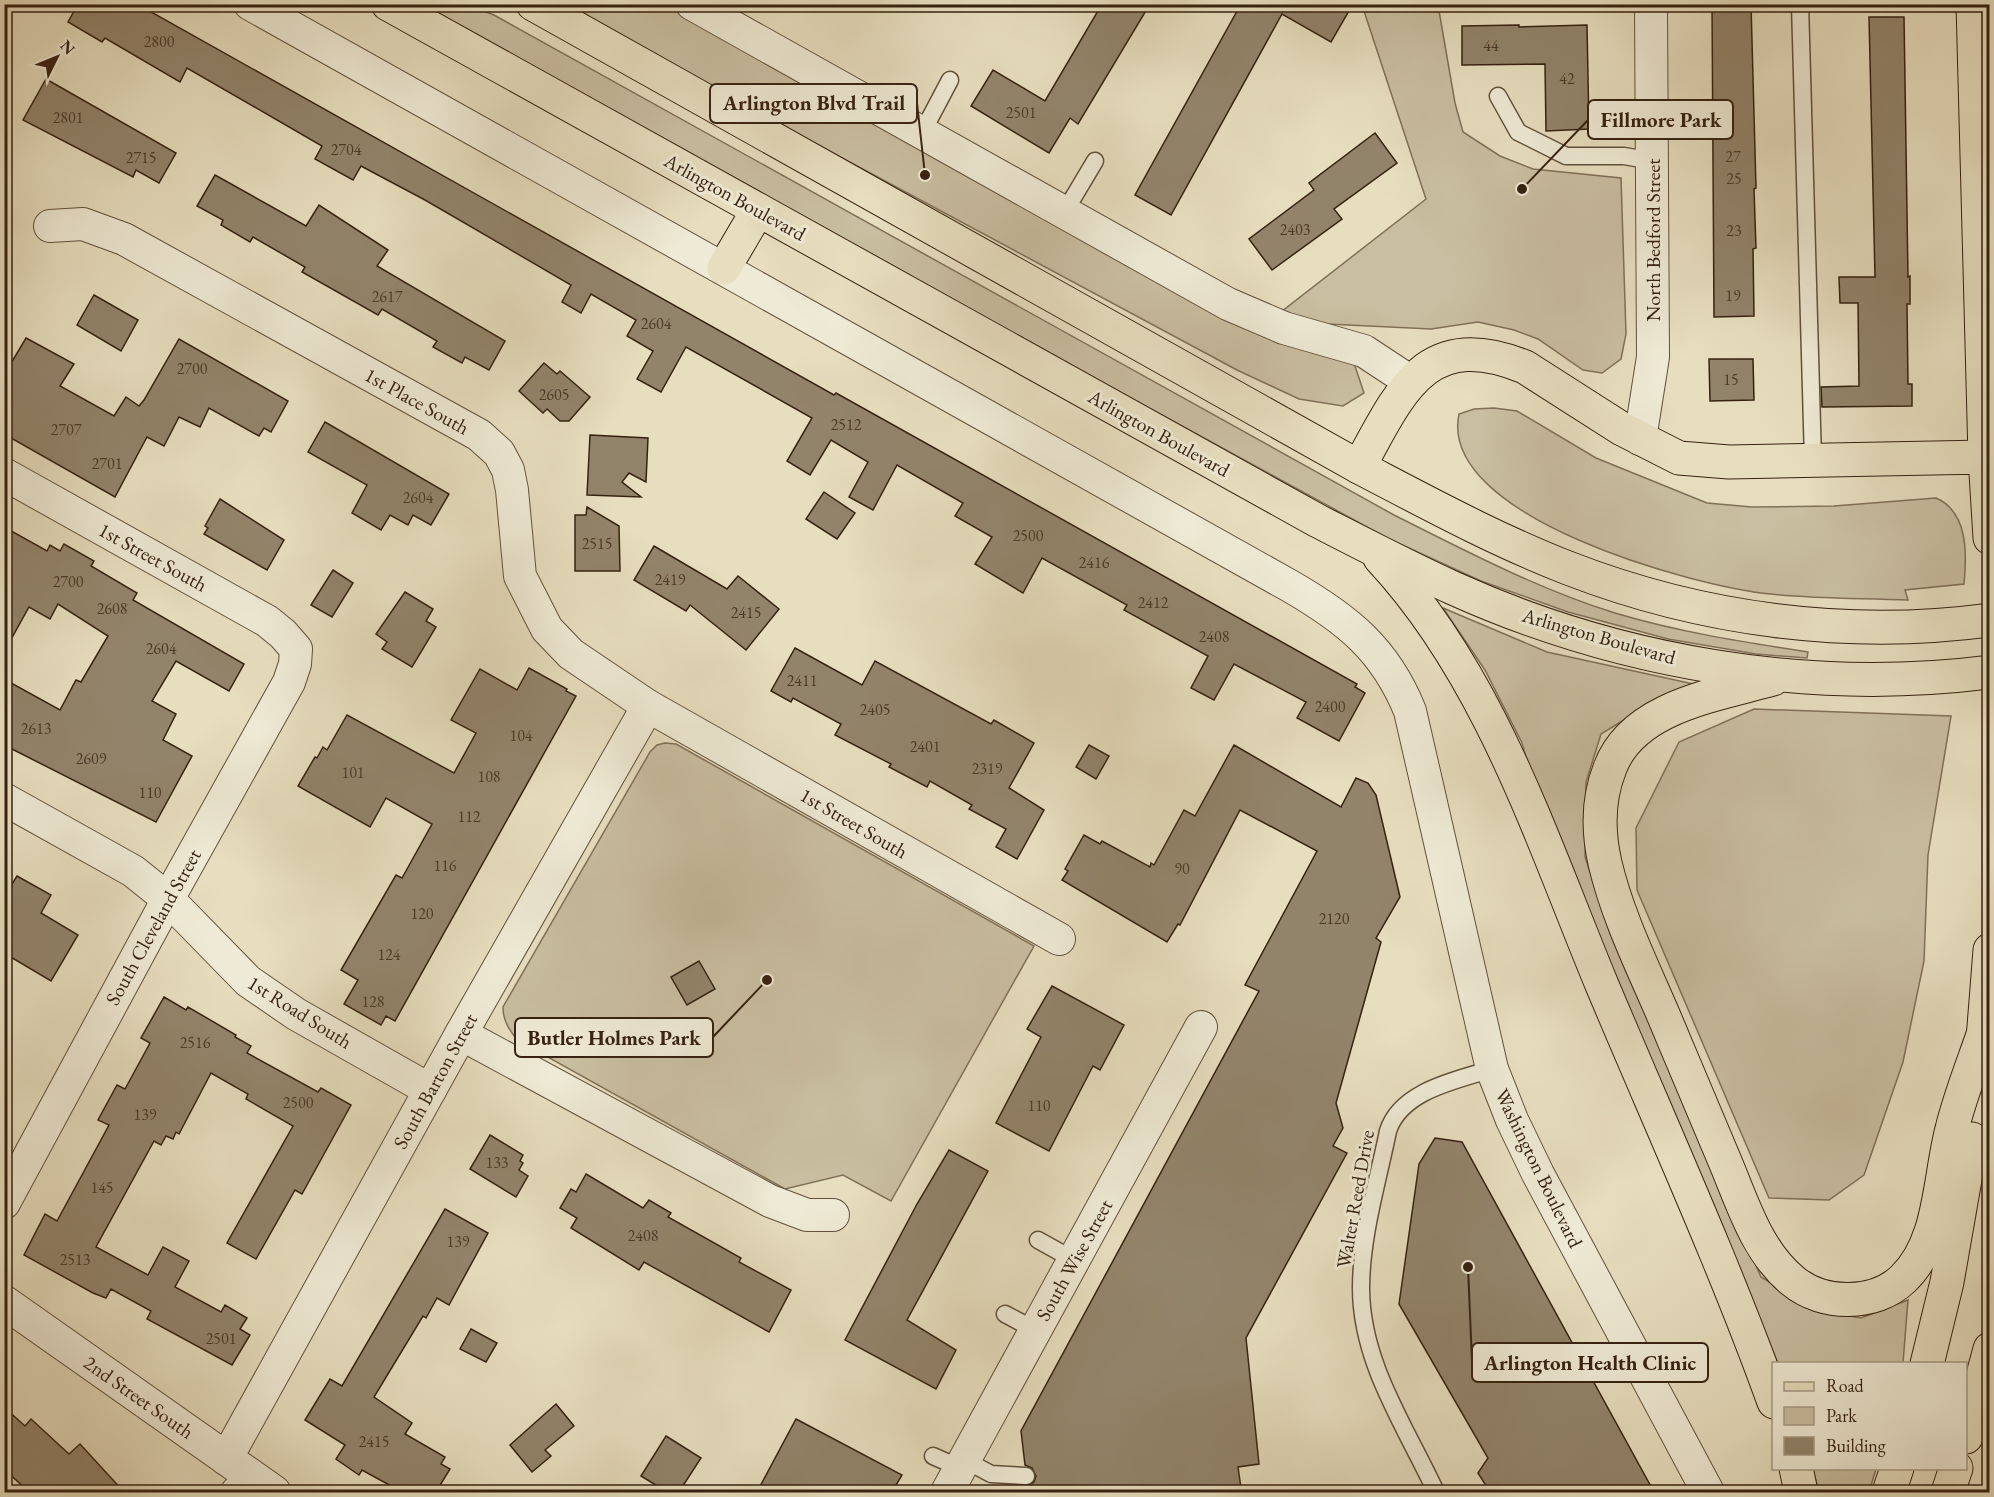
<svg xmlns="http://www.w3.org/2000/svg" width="1994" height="1497" font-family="'EB Garamond',serif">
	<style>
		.green { fill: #c9bea1; stroke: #807059; stroke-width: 1.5 }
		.building { fill: #92846b; stroke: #362211; stroke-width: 1.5 }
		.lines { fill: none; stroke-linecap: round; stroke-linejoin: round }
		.service-casing { stroke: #62513c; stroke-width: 19 }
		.minor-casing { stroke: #62513c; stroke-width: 34 }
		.tertiary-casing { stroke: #62513c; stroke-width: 35 }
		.primary-casing { stroke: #362211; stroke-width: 35 }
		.trunk-casing { stroke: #362211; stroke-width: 35 }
		.service { stroke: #efead5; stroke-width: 16 }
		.minor { stroke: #efead5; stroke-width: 32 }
		.tertiary { stroke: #efead5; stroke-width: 33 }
		.primary { stroke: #e7debf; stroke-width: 33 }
		.trunk { stroke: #e7debf; stroke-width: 33 }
		.labels { text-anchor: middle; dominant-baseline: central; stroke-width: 6; stroke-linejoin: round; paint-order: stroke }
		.number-label { font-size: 16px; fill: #4d3a28 }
		.street-label { font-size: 20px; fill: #362211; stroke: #efead5 }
		.leader { fill: none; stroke: #362211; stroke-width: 2 }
		.callout-dot { fill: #362211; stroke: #efead5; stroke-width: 2 }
		.callout { fill: #efead5; stroke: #362211; stroke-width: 2 }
		.callout-label { font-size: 21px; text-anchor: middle; font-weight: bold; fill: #362211 }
	</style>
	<rect width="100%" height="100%" fill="#e7debf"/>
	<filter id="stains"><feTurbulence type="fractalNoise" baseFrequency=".00333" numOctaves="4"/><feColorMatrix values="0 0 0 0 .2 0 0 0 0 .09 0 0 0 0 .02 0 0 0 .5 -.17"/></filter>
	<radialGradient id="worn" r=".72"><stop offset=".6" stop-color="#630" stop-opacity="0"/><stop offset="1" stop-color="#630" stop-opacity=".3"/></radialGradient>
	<g class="green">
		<path d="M423,5H468L494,15L1394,515C1466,551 1538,589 1615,613C1678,632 1743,642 1808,652L1807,658L1756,654L1668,639L1568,612L1481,581L1389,539L1087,374Z"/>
		<path d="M569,5H671L1256,331L1354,363L1364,393L1343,406L1299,399L1237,370L751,109Z"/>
		<path d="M1362,5H1438L1455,103L1463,132L1500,156L1533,169L1621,178L1626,334L1621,359L1602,373L1583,370L1538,339L1514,330L1478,322L1431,329L1327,324L1281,312L1426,199Z"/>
		<path d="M1494,408L1517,411L1596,458L1707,503L1752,507L1834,506L1936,498C1968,512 1967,553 1964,584L1905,590L1908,600C1862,598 1816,599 1771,594C1696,587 1437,517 1459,414L1474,409Z"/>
		<path d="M1443,608L1547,652L1698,685L1645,707L1601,734L1586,782L1585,857L1607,924L1761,1277L1815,1310L1861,1318L1908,1300L1903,1363H1778L1537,795L1522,743L1485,670Z"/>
		<path d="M1754,709L1951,716L1928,855L1924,961L1903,1062L1864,1175L1829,1200L1769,1198L1637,890L1636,828L1679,742Z"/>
		<path d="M665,743L676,744L1034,946L891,1201L843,1175L785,1189L517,1040C509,1029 503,1021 503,1007L650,752L657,745Z"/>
		<path d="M1813,1469V1468L1876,1469L1869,1492H1819Z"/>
	</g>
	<g class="building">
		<path d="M78,4H137L834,395L836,393L1357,684L1355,687L1365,693L1339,741L1297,718L1306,702L1234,664L1214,700L1191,688L1208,656L1124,610L1127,605L1042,558L1023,593L975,564L992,537L955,516L963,503L897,465L873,510L849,497L868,462L831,440L810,475L787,461L812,418L686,347L661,392L637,379L653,351L627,336L636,320L591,294L581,313L562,302L571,285L425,200L361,166L353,180L315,159L322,146L187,68L180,82L105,38L102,42L68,22Z"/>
		<path d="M1102,4H1150L1078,124L1070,118L1049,153L971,106L993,70L1045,101Z"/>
		<path d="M1241,4H1353L1331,42L1282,14L1171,215L1135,195Z"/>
		<path d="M1712,4H1751L1756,188L1754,189L1756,248L1753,249L1754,316L1714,317Z"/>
		<path d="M1869,17H1904L1908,277L1910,276V304H1907L1908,384H1912V406L1822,407L1821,387L1859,386L1858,303H1840L1839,277H1875Z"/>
		<path d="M1519,25V27L1587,25L1589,129L1546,131L1545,64L1462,65V26Z"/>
		<path d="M46,79L176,153L159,183L136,170L133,177L23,120Z"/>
		<path d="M1375,133L1397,163L1334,209L1342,219L1272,270L1249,239L1314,190L1309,183Z"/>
		<path d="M215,175L306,226L319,205L388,250L377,266L505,341L489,370L465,357L462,363L433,347L437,341L382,309L378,315L302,272L305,267L253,237L250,242L221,225L223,220L197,206Z"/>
		<path d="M94,295L138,320L121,351L77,325Z"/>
		<path d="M26,338L74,364L60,386L114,416L126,397L139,406L144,400L179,339L288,401L271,432L264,428L259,436L209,408L200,427L179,417L164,446L147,437L115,497L4,434V375Z"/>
		<path d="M1709,359H1753L1754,400L1710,401Z"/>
		<path d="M544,363L557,374L560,371L590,397L569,421H560L547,409L543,413L519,391Z"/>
		<path d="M325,422L449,494L431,525L413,515L408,525L390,515L381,530L352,513L367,485L308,452Z"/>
		<path d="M590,435L648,438L646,482L629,473L622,482L641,497L587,495Z"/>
		<path d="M824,492L855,513L837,539L806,519Z"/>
		<path d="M220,499L284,540L267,570L204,534L208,528L205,526Z"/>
		<path d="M587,507L619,526L620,571H575V515H586Z"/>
		<path d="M4,527L47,551L50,545L60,551L64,544L94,561L91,566L137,593L133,600L244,664L229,691L176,661L152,701L176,714L163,740L192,756L156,822L4,745V679L60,710L76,680L81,682L108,636L58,604L50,619L29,607L4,652Z"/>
		<path d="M654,546L727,589L738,576L779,609L746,650L690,605L686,611L634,580Z"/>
		<path d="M333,570L353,583L332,617L311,605Z"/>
		<path d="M405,592L433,609L426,621L436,627L412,667L382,649L387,642L376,634Z"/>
		<path d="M795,648L862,685L875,661L991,724L994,720L1034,743L1009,788L1044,810L1017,859L996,847L1006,829L969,809L972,805L930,781L927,787L889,767L891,764L835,735L841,724L793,698L791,702L771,691Z"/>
		<path d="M529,668L567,689L566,691L576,696L395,1021L386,1016L381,1025L344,1004L358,980L341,970L396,875L402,878L432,824L386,798L370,827L298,786L315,757L317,758L323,747L327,750L347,715L454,773L476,733L451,720L480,669L517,690Z"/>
		<path d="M1089,745L1109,756L1096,779L1076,767Z"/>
		<path d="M1234,745L1341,807L1356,778L1368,783L1376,795L1400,897L1376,938L1381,942L1336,1103L1343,1128L1333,1146L1347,1153L1246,1338L1259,1464L1238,1467L1241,1488L1213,1492H1051L1050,1488L1028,1490L1027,1486L1034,1482L1036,1476L1032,1468L1025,1465L1021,1431L1259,991L1245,985L1317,851L1240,810L1180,925L1178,924L1167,942L1062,880L1068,871L1065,869L1084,835L1100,844L1102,841L1150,867L1151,863L1154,865L1184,810L1195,816Z"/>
		<path d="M17,876L51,895L41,913L78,935L51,981L4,953V897Z"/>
		<path d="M699,961L715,989L687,1005L671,977Z"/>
		<path d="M1052,986L1124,1025L1100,1070L1093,1066L1049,1151L996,1123L1041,1037L1027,1029Z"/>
		<path d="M164,997L186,1010L188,1007L236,1035L235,1037L251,1046L247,1053L318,1092L321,1088L351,1105L302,1194L295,1190L256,1259L227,1243L293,1126L246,1099L248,1094L211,1073L179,1134L176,1132L173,1139L166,1136L161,1145L154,1141L96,1247L148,1275L163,1247L189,1261L175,1287L221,1312L225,1305L247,1318L240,1329L250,1335L232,1365L147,1319L151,1311L111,1289L106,1298L93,1293L24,1255L45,1214L57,1221L109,1125L98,1120L117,1085L125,1089L150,1043L141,1038Z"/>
		<path d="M490,1135L523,1155L520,1161L523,1163L519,1170L528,1176L516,1197L470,1169Z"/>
		<path d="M1435,1138L1462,1142L1654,1492H1490L1478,1473L1488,1458L1399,1304L1419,1164Z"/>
		<path d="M949,1150L988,1171L907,1320L956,1350L936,1389L845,1340L917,1204Z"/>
		<path d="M586,1174L643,1208L649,1200L671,1213L668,1217L741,1258L739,1262L791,1290L769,1332L644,1262L639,1270L571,1228L577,1218L560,1208L571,1189L576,1192Z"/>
		<path d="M445,1209L488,1233L449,1305L437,1298L426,1318L423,1316L374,1397L412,1423L405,1434L445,1457L441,1464L450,1469L436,1492H402L362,1470L359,1475L336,1459L345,1445L305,1420L330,1379L342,1386Z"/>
		<path d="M471,1329L497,1343L486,1362L460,1349Z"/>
		<path d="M556,1404L574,1426L545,1450L551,1456L532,1472L510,1445Z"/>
		<path d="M4,1407L25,1426L31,1419L69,1454L80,1444L124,1492H29L4,1469Z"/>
		<path d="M796,1419L902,1475L892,1492H757Z"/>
		<path d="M666,1436L701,1458L679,1492H667L641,1476Z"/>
	</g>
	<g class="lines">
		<g class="service-casing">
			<g id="service">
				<path d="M1800,4L1813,460"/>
				<path d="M1498,96L1518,132L1566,156H1624L1653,161"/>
				<path d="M922,133L950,80"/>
				<path d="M1064,213L1095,161"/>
				<path d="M1038,1240L1074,1260"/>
				<path d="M1005,1314L1035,1330"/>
				<path d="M933,1456L960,1468"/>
				<path d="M965,1460L991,1474L1026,1476"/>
				<path d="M1436,1492C1406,1427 1361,1363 1361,1288C1361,1236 1378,1181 1388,1131C1401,1090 1458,1080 1492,1069"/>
			</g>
		</g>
		<g class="minor-casing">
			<g id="minor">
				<path d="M250,4L1290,586C1347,619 1385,649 1410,711L1492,1069L1512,1120L1538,1174L1708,1492"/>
				<path d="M692,4L1228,304L1284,328L1364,351L1411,382"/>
				<path d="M50,226L83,224L124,239L479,435L499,453L508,470L512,490L520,576L547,629L571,654L648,706L1059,939"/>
				<path d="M1640,439L1653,357L1651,4"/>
				<path d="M4,474L267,621L283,634L296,649L295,664L289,682L168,899L4,1203"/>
				<path d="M4,799L133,871L168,899L248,981L296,1014L430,1090"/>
				<path d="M461,1034L770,1201L807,1215H833"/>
				<path d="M226,1459L461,1034L648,706"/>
				<path d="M237,1492L253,1478"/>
				<path d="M947,1492L1201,1027"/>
			</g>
		</g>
		<g class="tertiary-casing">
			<path id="tertiary" d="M4,1302L274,1492"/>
		</g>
		<g class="primary-casing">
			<path id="primary" d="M1973,4L1985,457"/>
		</g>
		<g class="trunk-casing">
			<g id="trunk">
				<path d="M388,4L1318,521C1363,544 1407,567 1453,588C1619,663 1808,695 1990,672"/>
				<path d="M533,4L1359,467C1428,503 1496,540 1568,568C1702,620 1848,639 1990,620"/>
				<path d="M724,268L758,210"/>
				<path d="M1359,467C1400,392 1426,326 1525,367L1622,429L1679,458L1729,462L1985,457L1990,538"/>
				<path d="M1380,558C1490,676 1541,838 1602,985C1660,1123 1723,1261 1774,1402"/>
				<path d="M1773,679C1717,695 1633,706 1610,768C1598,798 1598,832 1605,863C1619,923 1650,981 1673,1038C1690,1078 1707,1118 1724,1159C1742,1201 1756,1251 1793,1281C1823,1306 1875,1306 1903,1279C1942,1242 1939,1177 1952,1129C1960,1096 1973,1064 1984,1032"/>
				<path d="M1982,1052L1990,950"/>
				<path d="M1927,1364L1947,1282L1972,1139"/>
				<path d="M1966,1437L1990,1349"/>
				<path d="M1796,1468L1801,1492"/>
				<path d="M1889,1492L1897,1468"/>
				<path d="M1948,1492L1956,1468"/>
			</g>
		</g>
		<use href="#service" class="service"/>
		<use href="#minor" class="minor"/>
		<use href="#tertiary" class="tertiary"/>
		<use href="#primary" class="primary"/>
		<use href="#trunk" class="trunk"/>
	</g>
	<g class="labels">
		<g class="number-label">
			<text x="159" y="41">2800</text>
			<text x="1491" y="45">44</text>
			<text x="1567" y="78">42</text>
			<text x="1021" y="112">2501</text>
			<text x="68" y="117">2801</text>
			<text x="346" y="149">2704</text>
			<text x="1733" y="156">27</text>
			<text x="141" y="157">2715</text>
			<text x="1734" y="178">25</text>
			<text x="1295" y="229">2403</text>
			<text x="1734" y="230">23</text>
			<text x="1733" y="295">19</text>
			<text x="387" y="296">2617</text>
			<text x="656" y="323">2604</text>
			<text x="192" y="368">2700</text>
			<text x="1731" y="379">15</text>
			<text x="554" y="394">2605</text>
			<text x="846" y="424">2512</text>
			<text x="66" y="429">2707</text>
			<text x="107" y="463">2701</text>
			<text x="418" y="497">2604</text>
			<text x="1028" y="535">2500</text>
			<text x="597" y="543">2515</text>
			<text x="1094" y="562">2416</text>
			<text x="670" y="579">2419</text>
			<text x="68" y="581">2700</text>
			<text x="1153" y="602">2412</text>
			<text x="112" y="608">2608</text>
			<text x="746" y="612">2415</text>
			<text x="1214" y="636">2408</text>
			<text x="161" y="648">2604</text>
			<text x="802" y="680">2411</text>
			<text x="1330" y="706">2400</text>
			<text x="875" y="709">2405</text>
			<text x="36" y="728">2613</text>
			<text x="521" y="735">104</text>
			<text x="925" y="746">2401</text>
			<text x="91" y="758">2609</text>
			<text x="987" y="768">2319</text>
			<text x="353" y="772">101</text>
			<text x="489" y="776">108</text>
			<text x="150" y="792">110</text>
			<text x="469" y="816">112</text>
			<text x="445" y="865">116</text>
			<text x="1182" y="868">90</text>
			<text x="422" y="913">120</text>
			<text x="1334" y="918">2120</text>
			<text x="389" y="954">124</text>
			<text x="373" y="1001">128</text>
			<text x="195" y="1042">2516</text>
			<text x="298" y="1102">2500</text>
			<text x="1039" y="1105">110</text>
			<text x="145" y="1114">139</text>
			<text x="497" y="1162">133</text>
			<text x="102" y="1187">145</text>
			<text x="643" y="1235">2408</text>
			<text x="458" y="1241">139</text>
			<text x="75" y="1259">2513</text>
			<text x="221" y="1338">2501</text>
			<text x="374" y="1441">2415</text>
		</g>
		<g class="street-label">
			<text transform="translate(735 197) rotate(29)">Arlington Boulevard</text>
			<text transform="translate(1653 240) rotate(-90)">North Bedford Street</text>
			<text transform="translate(417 401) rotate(29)">1st Place South</text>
			<text transform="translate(1159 433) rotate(29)">Arlington Boulevard</text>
			<text transform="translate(153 557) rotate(29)">1st Street South</text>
			<text transform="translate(1599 636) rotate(16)">Arlington Boulevard</text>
			<text transform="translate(854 823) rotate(30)">1st Street South</text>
			<text transform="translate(153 927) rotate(-61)">South Cleveland Street</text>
			<text transform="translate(300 1012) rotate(32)">1st Road South</text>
			<text transform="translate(435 1081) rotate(-61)">South Barton Street</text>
			<text transform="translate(1539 1168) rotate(64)">Washington Boulevard</text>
			<text transform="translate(1355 1199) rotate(-80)">Walter Reed Drive</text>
			<text transform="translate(1074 1260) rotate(-61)">South Wise Street</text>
			<text transform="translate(139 1397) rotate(35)">2nd Street South</text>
		</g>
	</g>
	<path class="leader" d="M925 175L917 103M1522 189L1588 120M767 980L713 1037M1468 1267L1472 1362"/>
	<g class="callout-dot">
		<circle cx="925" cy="175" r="6"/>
		<circle cx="1522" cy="189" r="6"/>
		<circle cx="767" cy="980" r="6"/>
		<circle cx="1468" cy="1267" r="6"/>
	</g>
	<g class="callout">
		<rect x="710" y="84" width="207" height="39" rx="6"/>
		<rect x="1588" y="100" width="145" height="39" rx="6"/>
		<rect x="515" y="1018" width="198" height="39" rx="6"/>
		<rect x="1472" y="1343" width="236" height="39" rx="6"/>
	</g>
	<g class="callout-label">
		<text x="814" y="110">Arlington Blvd Trail</text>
		<text x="1661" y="127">Fillmore Park</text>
		<text x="614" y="1045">Butler Holmes Park</text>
		<text x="1590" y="1370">Arlington Health Clinic</text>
	</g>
	<rect width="1994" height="1497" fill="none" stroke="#e7debf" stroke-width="24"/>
	<rect x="6" y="6" width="1982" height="1485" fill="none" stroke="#362211" stroke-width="3"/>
	<rect x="12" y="12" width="1970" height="1473" fill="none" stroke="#362211" stroke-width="1.5"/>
	<rect x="1772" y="1362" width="195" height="108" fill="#efead5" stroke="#a59a87" stroke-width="1.5"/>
	<rect x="1784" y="1382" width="30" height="9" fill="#e7debf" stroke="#a59a87" stroke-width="1.5"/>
	<text x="1826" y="1392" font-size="18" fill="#362211">Road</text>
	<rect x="1784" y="1407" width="30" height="18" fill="#c9bea1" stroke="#a59a87" stroke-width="1.5"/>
	<text x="1826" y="1422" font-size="18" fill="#362211">Park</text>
	<rect x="1784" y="1437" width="30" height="18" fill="#92846b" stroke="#a59a87" stroke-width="1.5"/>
	<text x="1826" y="1452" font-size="18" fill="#362211">Building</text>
	<g transform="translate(57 57) rotate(47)" stroke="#efead5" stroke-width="4.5" paint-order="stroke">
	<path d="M0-4.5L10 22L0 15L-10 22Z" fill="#362211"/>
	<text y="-9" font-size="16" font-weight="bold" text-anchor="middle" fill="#362211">N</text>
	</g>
	<rect width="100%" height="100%" filter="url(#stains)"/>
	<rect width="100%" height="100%" fill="url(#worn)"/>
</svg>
